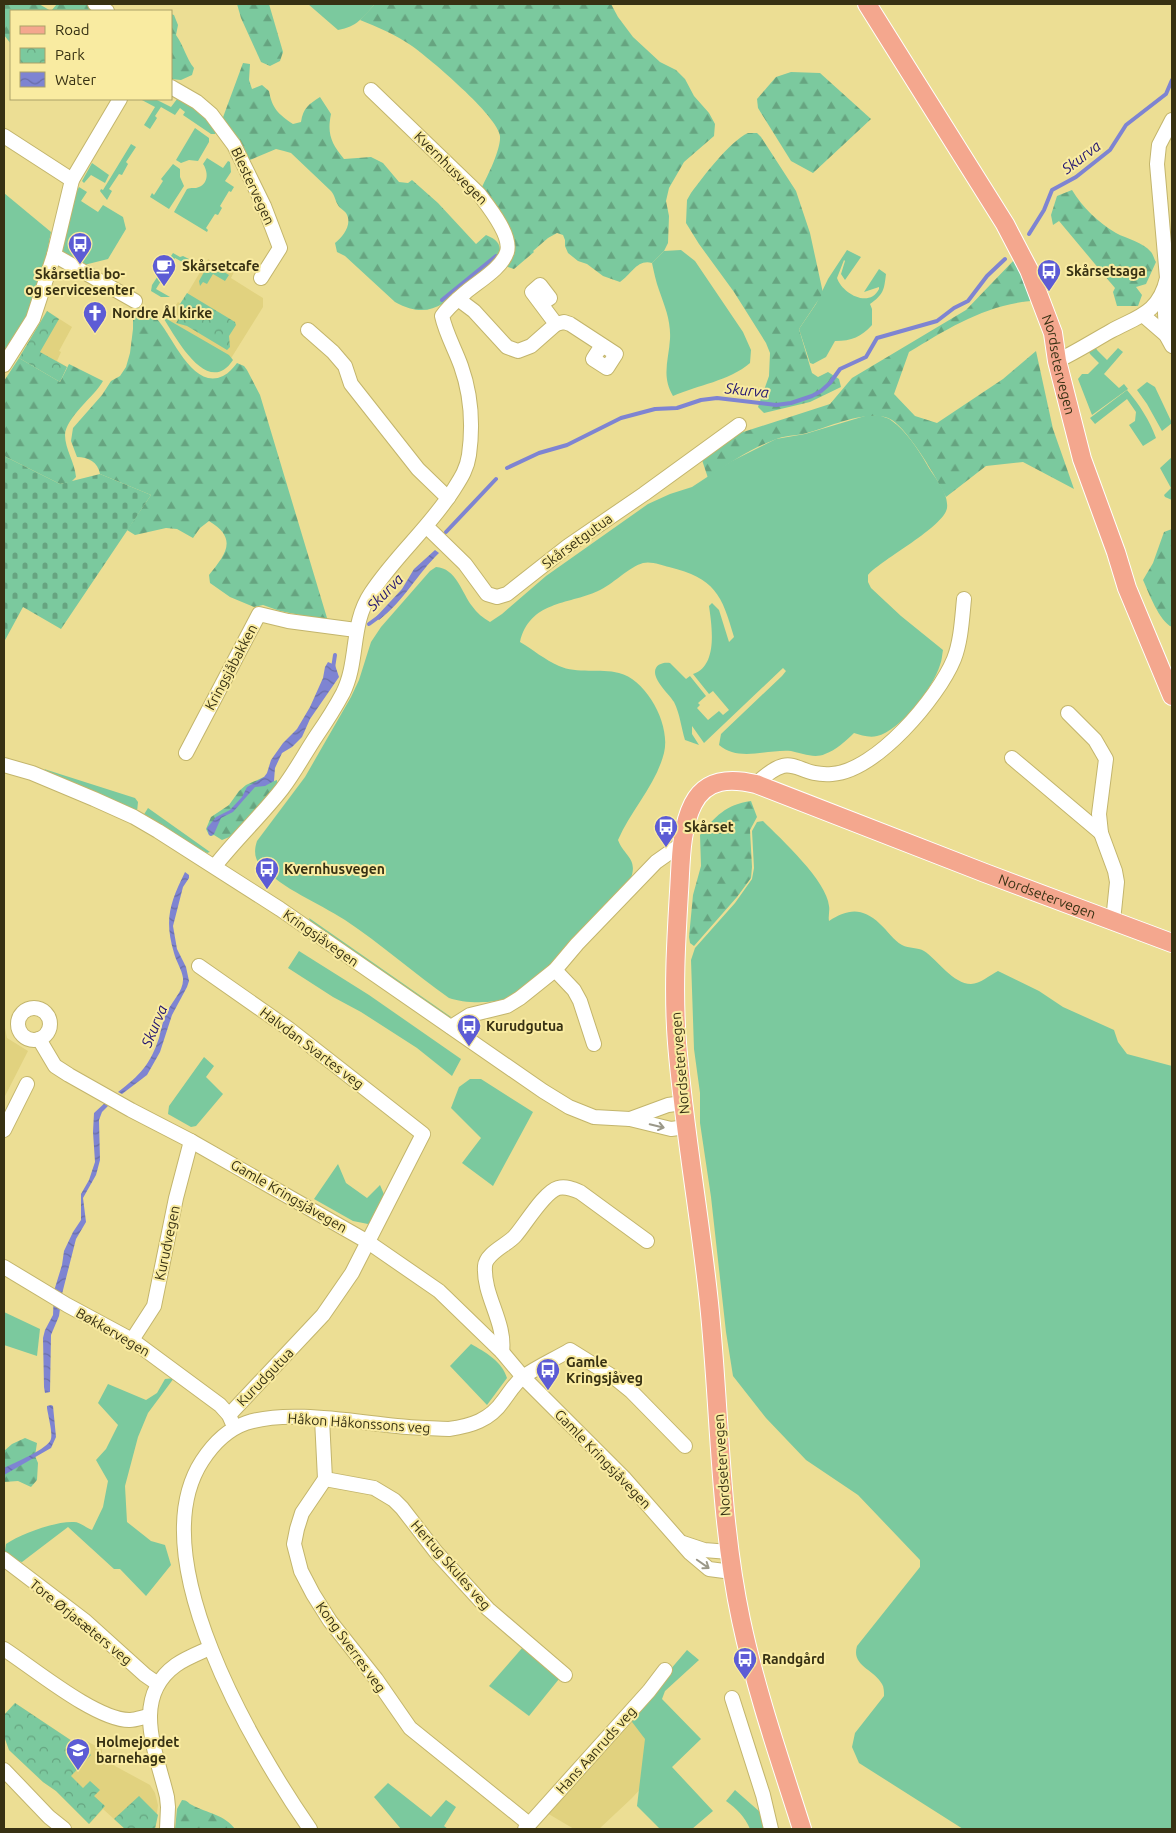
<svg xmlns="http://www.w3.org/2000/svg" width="1176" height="1833" font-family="Ubuntu,sans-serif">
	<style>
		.built { fill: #e1d27f }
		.grass { fill: #7bc99e }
		.forest { fill: url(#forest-firs) }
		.cemetery { fill: url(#cemetery-stones) }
		.park { fill: url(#park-crowns) }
		.water { fill: url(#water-waves) }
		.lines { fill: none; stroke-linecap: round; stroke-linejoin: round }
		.stream { stroke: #7e84d2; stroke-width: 4 }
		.minor-casing { stroke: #c3b56c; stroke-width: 16 }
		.major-casing { stroke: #fff; stroke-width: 20 }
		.minor { stroke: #fff; stroke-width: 14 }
		.major { stroke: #f4a78e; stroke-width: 18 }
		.oneway { stroke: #9b9889 }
		.labels { text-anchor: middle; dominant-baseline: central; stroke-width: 4; stroke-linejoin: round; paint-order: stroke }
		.street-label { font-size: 14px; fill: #373113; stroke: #f9eba1 }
		.poi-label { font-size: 14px; font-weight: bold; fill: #373113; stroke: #f9eba1; text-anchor: start }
		.water-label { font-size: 15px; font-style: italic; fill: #221470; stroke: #f9eba1 }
	</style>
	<defs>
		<pattern id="forest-firs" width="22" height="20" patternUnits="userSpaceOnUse" patternTransform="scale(1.25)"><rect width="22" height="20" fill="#7bc99e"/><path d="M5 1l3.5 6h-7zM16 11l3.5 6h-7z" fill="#66a480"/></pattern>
		<pattern id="cemetery-stones" width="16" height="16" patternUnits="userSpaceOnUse" patternTransform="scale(1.25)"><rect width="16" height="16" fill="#7bc99e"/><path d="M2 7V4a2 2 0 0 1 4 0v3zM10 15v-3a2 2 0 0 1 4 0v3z" fill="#66a480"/></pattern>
		<pattern id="park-crowns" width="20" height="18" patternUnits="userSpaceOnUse" patternTransform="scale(1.25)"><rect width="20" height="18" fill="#7bc99e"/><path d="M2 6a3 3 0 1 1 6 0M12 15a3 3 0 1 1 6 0" fill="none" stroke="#66a480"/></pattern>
		<pattern id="water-waves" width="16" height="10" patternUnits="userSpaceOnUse" patternTransform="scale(1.25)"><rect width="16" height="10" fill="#7e84d2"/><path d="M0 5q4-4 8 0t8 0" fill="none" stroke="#686da9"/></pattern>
	</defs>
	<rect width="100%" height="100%" fill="#ecde94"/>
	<g class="built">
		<path d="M208,259L225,270L228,266L232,269L236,268L231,278L263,298V307L225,368L166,320L178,302L181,304Z"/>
		<path d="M47,311L72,327L59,351L61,352L57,361L67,367L19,358Z"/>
		<path d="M4,1010V1023L7,1038L28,1051L4,1098Z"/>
		<path d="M646,1697L689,1736L632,1798L599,1829H574L547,1813Z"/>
		<path d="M15,1703L72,1741H86L102,1749V1754L115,1766L150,1785L155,1793L158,1805L155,1829H125L103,1809L89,1824L56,1791L43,1782L9,1750L4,1736V1715Z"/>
	</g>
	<g class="grass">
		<path d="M308,4H375C363,17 357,27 338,30Z"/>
		<path d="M180,95L187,98L218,130L215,134H211L183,115L185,112L180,108L175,115L161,107L155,116L157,118L150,129L144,125L155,107L140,99H155L171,107Z"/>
		<path d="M195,128L209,138V142L198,161L189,160L181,163L176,160Z"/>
		<path d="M131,144L136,147L126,162L128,164L122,175L119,174L109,189L112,191L107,200L100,191L101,189L103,190Z"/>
		<path d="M207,158L223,168L228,161L230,162L231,172L225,181L234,187L231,192L229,191L220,206L222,208L218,215L215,214L206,228L208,230L207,232L174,212L187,189C191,187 195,189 199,187C209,183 208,171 203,164Z"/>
		<path d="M92,163L109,175L105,183L91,175L84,183L82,181Z"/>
		<path d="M173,164L180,169V177L184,186L169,209L150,197L152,193L154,195L163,181L161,179Z"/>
		<path d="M79,187L87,192L81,201L98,212L103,205L123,217L126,229L108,259L80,266L61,252L76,193Z"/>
		<path d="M4,193L51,232L45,263L28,314L4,355Z"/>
		<path d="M681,250L695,261L743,332L751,350L750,363C729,381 698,385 673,396C661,376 669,359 670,339C671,321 665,307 659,290C656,282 654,272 652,263L664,251Z"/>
		<path d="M847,250L861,257L845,280L841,274L845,261L844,260L837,278C842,293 869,309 879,289V287L864,292L879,269L886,274C884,290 884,294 870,304L872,309V325C861,337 852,341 835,341L826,357L813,364L810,363L799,329L816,304L828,279Z"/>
		<path d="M173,253L180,257L183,256L189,259L186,264L175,258L164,275L162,274L158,280L161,281L156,289L170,297H161L151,291L152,285Z"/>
		<path d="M211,264L229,275L225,281L213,274L207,284L203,282L200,286L199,281L208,265Z"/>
		<path d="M165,318L229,355L233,360C208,398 176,338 164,319Z"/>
		<path d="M1095,346L1097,350L1107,360L1118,348L1123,352L1104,374L1119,388L1124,384L1128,389L1092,415L1078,379L1082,374H1088L1099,363L1090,354L1088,350Z"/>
		<path d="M1147,382L1155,387L1172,423L1162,431L1147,404L1137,390Z"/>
		<path d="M1127,390C1139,404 1150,421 1156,438L1143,446L1129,425L1135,421L1136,412L1127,399L1095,424L1090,418Z"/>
		<path d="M878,415C883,417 889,418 892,421C906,431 918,449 926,463C933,476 949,492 947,508C944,527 882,559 868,575V582L871,588L901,616L943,650C942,655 942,660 940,665C933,688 900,731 877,736C869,738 861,735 854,733C846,741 836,750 825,754C814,759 802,753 791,751C768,749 738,762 719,745L721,734L782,676L786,671L783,668L704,743L692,726V734L699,745L685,740C681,727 680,714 674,702C669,694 655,682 655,672C655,664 664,662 670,663L686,679L690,676L706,696L698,703L700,705L697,708L708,720L719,711L723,715L729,710L713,691L709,694L693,674C718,666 712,627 709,606L712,603L719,610L729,642L734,637C722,595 715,578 669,567C662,565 651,561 643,563C629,567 612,585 598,591C567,605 530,601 520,642C532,649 545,660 559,666C577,674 600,668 619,673C647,680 671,725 664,753C656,785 631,810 618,840C624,856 638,858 631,878C600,913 570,954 531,982C525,986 519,992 513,996C497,1004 466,1004 449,998C414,973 381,944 345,920C317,902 284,890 261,866C254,859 254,850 257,841L305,777L351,697L359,680L371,642L381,627L430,571L436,567C456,568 462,593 472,606C477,613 483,618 490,622L502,614L546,576L648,504L670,494L692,487L730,462L776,439L805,434L865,416Z"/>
		<path d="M1172,457V500L1165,497L1164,495L1171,488L1160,468Z"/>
		<path d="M44,769L135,798L138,802L137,812L100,794L50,774Z"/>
		<path d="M148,808L210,852L207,853L143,816Z"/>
		<path d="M763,821C781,839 827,881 829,906C830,911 828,916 829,921C848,909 862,907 880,924C888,931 893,940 902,945C909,949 918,947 924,951C938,960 953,984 971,984C980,984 990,975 998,971L1039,991L1063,1007L1114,1030L1118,1042L1127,1054L1172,1066V1829H963L859,1763L852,1747L855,1733L884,1696C884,1692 884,1687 882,1684C874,1669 851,1666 857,1646L920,1567V1560L858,1495L806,1460L766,1418L733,1376L726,1332L711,1197L700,1123V1093L694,1049L691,960L695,948L735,903L752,879L754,868L752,831L757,822Z"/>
		<path d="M309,918L451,1017H448L311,924Z"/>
		<path d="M299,951L369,995L461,1059L452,1076L417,1048L361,1012L333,997L288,968Z"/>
		<path d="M204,1057L214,1066L206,1077L223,1094L196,1126L191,1127L168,1114L169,1106Z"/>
		<path d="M470,1079H481L533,1112L493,1186L462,1163L481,1138L451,1108L459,1087Z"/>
		<path d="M338,1164L346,1183L367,1198L380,1185L386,1199L373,1225L353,1221L314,1199Z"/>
		<path d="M4,1312L40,1329L37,1356L4,1345Z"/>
		<path d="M471,1344C485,1352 502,1361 507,1378L487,1405L450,1366Z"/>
		<path d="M174,1378L148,1413L138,1437L125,1486L127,1522L151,1541L165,1545L171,1565L146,1596L120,1569H114L68,1527L22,1562L13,1560L5,1551L6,1544C21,1534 55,1521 74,1522C80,1522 86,1528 92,1530L103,1507L108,1481L96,1460L106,1449L118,1425L98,1403L108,1384L146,1400L157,1393L165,1379Z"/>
		<path d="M523,1647L559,1679L529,1716L489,1686Z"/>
		<path d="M687,1650L699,1660L665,1691L662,1699L701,1739L672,1767L713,1811L692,1829H660L637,1806L645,1739L629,1718Z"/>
		<path d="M388,1783L431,1817L446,1800L456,1807L444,1826L448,1829H401L374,1797Z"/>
		<path d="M735,1790L760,1812L766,1829H750C745,1817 737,1809 726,1801Z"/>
	</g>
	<g class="forest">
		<path d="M4,4H39L51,11L57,4H88L101,11H11V44L4,35Z"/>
		<path d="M237,4H269L283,52L280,61L270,66L261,62L241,18Z"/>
		<path d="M375,4H611L618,17L633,37L660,62L676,70L685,79L694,96L709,113L715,124L714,136L684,162L669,188L666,201L669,216L668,243L664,251L652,263C637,259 632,274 620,282L603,276L587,264L578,261L568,253L565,246V240L563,235L557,233L548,238L533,251L534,252L514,269L508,267V261L482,187C488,175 501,149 500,136C499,117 429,58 412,46C396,35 378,27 360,20Z"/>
		<path d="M171,14L174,15L178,25L176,35C184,46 186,58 194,68L192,75L181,80L171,79Z"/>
		<path d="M243,63L250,64L249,80L252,89L262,85L269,91C272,108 278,114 293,124L301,122C303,108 309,104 320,97L331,114C327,134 331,143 344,159L371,157L383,163L399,182L408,183L412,180L438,203L476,244L486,235C498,240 501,244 500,257C488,267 476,277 465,287C441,307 426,319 395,302L345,256L337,252L335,243C343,237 353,224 346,213C344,210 339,208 338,205C335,200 335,196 331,191L291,153L284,151L276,149L245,162L222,120Z"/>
		<path d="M791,72L820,73L871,119L813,173L791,161L758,108L757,99L776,77Z"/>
		<path d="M748,133H757L761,137L796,191L810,233L823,293L799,329L812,373L818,377L828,372L839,379L841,387L810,402L764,413L758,407L769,376L770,353L766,343L734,292L699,244L686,223L687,200L691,193C703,177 730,141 748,133Z"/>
		<path d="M1072,190C1082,207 1099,223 1116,233C1127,239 1143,242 1151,252C1153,254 1154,259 1156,262L1146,284L1136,287L1142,295L1138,306H1117L1113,292L1115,288L1059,221L1053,225L1051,215L1057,196Z"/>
		<path d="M1015,259L1031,301C985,305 947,329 909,352L894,394L915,416L937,423L1003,379L1036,351L1053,429L1074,489L1023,462L986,466L946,497C937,478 909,431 892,420C871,407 829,427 807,433C796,436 784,435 774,440C750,449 729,463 708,478L702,460L737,434L830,404L852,378L966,310Z"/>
		<path d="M136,307C143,310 150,313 156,318C172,334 192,391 223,376C229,373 233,368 237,363L244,366L247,370L260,395L327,618L325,620L280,611L263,605L254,607L230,597L210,583L209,575C225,555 239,539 209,521L200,528L193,538L177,529L166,528L135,535L127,530L151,495L100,474C98,462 88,457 77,457L71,441L73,428L102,395L111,381L120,376L126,367L130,353L133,329V315Z"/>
		<path d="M19,358L60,382L69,364L103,381C94,397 66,417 65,435C65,449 75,463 76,477L71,482L60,484L4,456V381Z"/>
		<path d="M1172,529V627C1159,621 1149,593 1143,580L1153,563L1164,532Z"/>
		<path d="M264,777L274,781L277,780V785L232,836L222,840L214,835L211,836L209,835L206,829L211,817L229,805L239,791L246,785Z"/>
		<path d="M751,801L757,817L750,830L752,867L751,878L737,897L694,946L690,943L689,937L693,895L701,866L700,835C716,816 725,805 751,801Z"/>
		<path d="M25,1438L37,1443L35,1456L38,1463L37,1480L31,1487L18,1481L4,1482V1451L12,1444Z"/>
		<path d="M182,1800C187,1800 188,1803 192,1805C207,1813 225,1815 235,1829H175L177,1809Z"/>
	</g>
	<path class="cemetery" d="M4,456L60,484L100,474L151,495L61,629L23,607L4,642Z"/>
	<g class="park">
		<path d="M187,293L235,322L236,325L229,336L230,347L227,350L187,326L176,323L183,312L178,307Z"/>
		<path d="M47,311L59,319L40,352L67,367L60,382L19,358Z"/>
		<path d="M15,1703L72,1741H76L91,1755L71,1776L83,1788L90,1781L100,1790L94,1796L105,1806L89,1824L56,1791L43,1782L9,1750L4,1736V1715Z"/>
		<path d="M139,1796L158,1815L155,1829H125L114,1819Z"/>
	</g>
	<g class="water">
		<path d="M435,550L439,553C417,574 404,601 379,620L376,617L402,589L414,569Z"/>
		<path d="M328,662L335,665L339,677L310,719L302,737L292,747L282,753L275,768L274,781L265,786L255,787L233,812L221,818L214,834L211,836L209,835L207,828L216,817L230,810L242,797L247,787L264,777L267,773L271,760L283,743L297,729L310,707L323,678L325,667Z"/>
		<path d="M185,872L189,875V878L183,887L173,926L177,949L186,967L189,981L187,987L172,1015L160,1052L147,1075L122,1094L118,1092C140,1075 150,1065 159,1038C161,1030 163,1020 167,1012C172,1001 184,991 183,978C182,970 176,961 174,953C164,919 170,903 185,872Z"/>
		<path d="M106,1102L110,1104L102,1112L99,1120L100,1160L96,1175L83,1198L86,1222L76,1239L62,1294L59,1316L51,1335L50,1392L45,1393L44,1387L43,1338L45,1330L53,1315L54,1291L62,1265L64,1251L73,1232L81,1220V1194L89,1180L95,1162L93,1132L94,1113Z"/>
		<path d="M51,1405L53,1406L56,1437L51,1448L4,1475V1468C14,1463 48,1449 51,1439C53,1434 48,1415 47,1408V1406Z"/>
	</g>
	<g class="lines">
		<g class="stream">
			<path d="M1029,234L1044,210L1052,190L1076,177L1110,150L1126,125L1166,94L1172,80"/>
			<path d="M442,300L496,256"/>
			<path d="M507,468L539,453L567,445L621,418L655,409L677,408L701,400L717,398L776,405L791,403L812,396L821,391L830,383L840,369L866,357L877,338L937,321L954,308L968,301L987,276L1005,259"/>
			<path d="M446,532L496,479"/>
			<path d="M369,624L380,616"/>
			<path d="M333,668L335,655"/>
		</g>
		<g class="minor-casing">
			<g id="minor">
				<path d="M95,4L107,11"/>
				<path d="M171,87L197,102L211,114L234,145L264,206L280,248L261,278"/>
				<path d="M4,136L72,180"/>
				<path d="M54,255L135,301"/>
				<path d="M1164,291L1166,335"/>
				<path d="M458,299L474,311L507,347L518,351L531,346L556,324L532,292L540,285L550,298L541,304"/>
				<path d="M1144,316L1166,335L1172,346"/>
				<path d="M556,324L564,322L570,324L616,354L607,368L593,359L602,345"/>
				<path d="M308,330L333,352L345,366L351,384L418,469L448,498"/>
				<path d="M1057,361C1076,352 1093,341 1111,331C1139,316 1159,313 1167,278L1157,164L1159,145L1172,120"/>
				<path d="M4,365L33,319L54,255L72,180L120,99"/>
				<path d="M427,527L465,564L487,594L497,597L507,594L568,546L644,494L739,425"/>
				<path d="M1068,713L1095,740L1106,759L1099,814L1101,833L1115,871L1117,882L1113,921"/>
				<path d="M186,753L259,614L288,621L356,630"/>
				<path d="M1012,758L1101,833"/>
				<path d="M4,765L32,773L94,799L134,817L158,831L280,909L543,1091L569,1107L594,1117L630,1119L671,1129L686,1127"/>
				<path d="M756,784C795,747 793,777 832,774C876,771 938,698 954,659C961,641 962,619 964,599"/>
				<path d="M215,866C236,839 261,816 282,789C295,772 305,753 317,735C326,722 335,708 343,693C359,661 350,624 371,593C395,556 430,527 454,489C461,478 467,469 469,455C473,426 471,394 461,366C455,349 446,334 442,316C449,306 457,300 466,292C479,281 502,268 507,252C512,235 488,206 479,194L371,90"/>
				<path d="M199,966L289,1029L423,1134L352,1273L323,1315L229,1415"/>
				<path d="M555,970L574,990L580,1001L594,1044"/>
				<circle cx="34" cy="1024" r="16"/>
				<path d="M451,1027L470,1015L507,1006L520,998L555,970L577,944L656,862L683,843"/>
				<path d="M39,1039L55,1066L69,1075L131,1110L191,1141L368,1242L439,1291L502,1352L523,1377L625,1479L690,1553L709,1569L732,1572"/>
				<path d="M630,1119L668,1105L683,1103"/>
				<path d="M4,1130L27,1084"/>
				<path d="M4,1267L67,1305L132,1340L220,1405L229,1415L232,1422"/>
				<path d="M132,1340L154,1306L176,1198L191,1141"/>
				<path d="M502,1352C506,1322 483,1296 485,1266C486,1253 507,1245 515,1236C525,1225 544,1192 558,1188C566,1186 573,1189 580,1192L647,1241"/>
				<path d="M322,1419L325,1479L302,1513L297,1529L294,1544L301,1571L313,1594L330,1621L376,1679L410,1728L529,1824"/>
				<path d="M325,1479L374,1488L394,1500L402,1508L436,1552L488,1609L565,1675"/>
				<path d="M683,1543L704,1550L729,1552"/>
				<path d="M4,1559L84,1620L145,1675L158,1684"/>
				<path d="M4,1649C32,1667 97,1721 130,1720C136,1720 143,1717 149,1716"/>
				<path d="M732,1698L763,1795L771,1829"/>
				<path d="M4,1770L49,1817L64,1829"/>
				<path d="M167,1829L168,1807L167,1797C157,1754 130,1698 176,1665C186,1658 199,1653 210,1648"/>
				<path d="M310,1829C254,1748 140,1557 202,1461C213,1444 226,1430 246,1423C287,1409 354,1422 397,1426C414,1428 432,1428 449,1429C471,1426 490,1420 503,1401C510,1392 514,1384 523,1377C537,1367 555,1359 570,1350L615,1378L631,1391L685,1446"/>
				<path d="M525,1829L649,1691L665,1670"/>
			</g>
		</g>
		<g class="major-casing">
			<g id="major">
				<path id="s1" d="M867,4L1005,224L1029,270L1053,333L1057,361L1082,459L1116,552L1127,588L1172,696"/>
				<path id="s2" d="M802,1829C780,1760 756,1691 741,1620C719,1516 720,1409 709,1303C700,1216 684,1130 677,1043C673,992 676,942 679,892C681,863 680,830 693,804C706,778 731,778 756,784L985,873L1172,943"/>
			</g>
		</g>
		<use href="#minor" class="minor"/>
		<use href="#major" class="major"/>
	</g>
	<defs><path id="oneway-shaft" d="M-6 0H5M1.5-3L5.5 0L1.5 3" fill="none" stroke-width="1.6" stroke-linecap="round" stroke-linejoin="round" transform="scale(1.25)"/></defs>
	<g class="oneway">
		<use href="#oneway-shaft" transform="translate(657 1126) rotate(13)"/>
		<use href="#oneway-shaft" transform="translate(703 1564) rotate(35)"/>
	</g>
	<defs>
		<g id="bus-pin" transform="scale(1.25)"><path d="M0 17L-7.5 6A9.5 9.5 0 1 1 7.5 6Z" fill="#5d5cd5" stroke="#f9eba1"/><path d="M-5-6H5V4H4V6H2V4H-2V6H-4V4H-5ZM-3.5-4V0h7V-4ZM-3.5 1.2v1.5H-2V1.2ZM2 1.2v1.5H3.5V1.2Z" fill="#fff"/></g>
		<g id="cafe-pin" transform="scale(1.25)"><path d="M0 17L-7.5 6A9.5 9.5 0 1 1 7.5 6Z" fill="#5d5cd5" stroke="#f9eba1"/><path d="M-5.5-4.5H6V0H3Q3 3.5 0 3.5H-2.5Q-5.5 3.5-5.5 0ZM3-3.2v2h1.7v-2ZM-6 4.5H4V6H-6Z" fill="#fff"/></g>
		<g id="church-pin" transform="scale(1.25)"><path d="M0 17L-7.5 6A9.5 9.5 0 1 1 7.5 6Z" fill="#5d5cd5" stroke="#f9eba1"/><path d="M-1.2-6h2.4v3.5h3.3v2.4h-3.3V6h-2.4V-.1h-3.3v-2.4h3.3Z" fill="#fff"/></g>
		<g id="school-pin" transform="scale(1.25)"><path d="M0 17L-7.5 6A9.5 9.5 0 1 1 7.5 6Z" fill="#5d5cd5" stroke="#f9eba1"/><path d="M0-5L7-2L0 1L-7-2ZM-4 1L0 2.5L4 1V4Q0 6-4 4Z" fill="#fff"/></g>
	</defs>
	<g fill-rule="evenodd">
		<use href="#bus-pin" x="80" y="244"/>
		<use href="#cafe-pin" x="164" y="266"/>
		<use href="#bus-pin" x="1049" y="271"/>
		<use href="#church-pin" x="95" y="313"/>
		<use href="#bus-pin" x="666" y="827"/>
		<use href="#bus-pin" x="267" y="869"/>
		<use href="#bus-pin" x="469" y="1026"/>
		<use href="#bus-pin" x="548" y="1370"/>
		<use href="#bus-pin" x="745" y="1659"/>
		<use href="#school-pin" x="78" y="1750"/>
	</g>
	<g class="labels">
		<g class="street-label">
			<text transform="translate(451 168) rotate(45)">Kvernhusvegen</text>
			<text transform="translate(253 186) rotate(65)">Blestervegen</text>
			<text stroke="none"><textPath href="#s1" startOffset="411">Nordsetervegen</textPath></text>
			<text transform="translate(577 541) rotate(-36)">Skårsetgutua</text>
			<text transform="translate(231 667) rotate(-62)">Kringsjåbakken</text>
			<text stroke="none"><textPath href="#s2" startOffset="1424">Nordsetervegen</textPath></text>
			<text transform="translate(321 938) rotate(35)">Kringsjåvegen</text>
			<text transform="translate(312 1048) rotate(37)">Halvdan Svartes veg</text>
			<text transform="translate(680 1063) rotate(-95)">Nordsetervegen</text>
			<text transform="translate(289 1196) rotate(30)">Gamle Kringsjåvegen</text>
			<text transform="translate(167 1243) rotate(-78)">Kurudvegen</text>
			<text transform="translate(113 1332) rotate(30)">Bøkkervegen</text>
			<text transform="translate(265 1377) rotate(-46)">Kurudgutua</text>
			<text transform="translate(359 1423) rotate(4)">Håkon Håkonssons veg</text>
			<text transform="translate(603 1459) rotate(46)">Gamle Kringsjåvegen</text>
			<text transform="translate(722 1465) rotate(-94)">Nordsetervegen</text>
			<text transform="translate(451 1565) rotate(49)">Hertug Skules veg</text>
			<text transform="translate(81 1622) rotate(39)">Tore Ørjasæters veg</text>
			<text transform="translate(351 1647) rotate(54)">Kong Sverres veg</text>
			<text transform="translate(596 1750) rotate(-48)">Hans Aanruds veg</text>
		</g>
		<g class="poi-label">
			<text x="182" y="266">Skårsetcafe</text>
			<text x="1066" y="271">Skårsetsaga</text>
			<text x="80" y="274" text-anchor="middle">Skårsetlia bo-<tspan x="80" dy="16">og servicesenter</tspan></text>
			<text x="112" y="313">Nordre Ål kirke</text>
			<text x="684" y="827">Skårset</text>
			<text x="284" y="869">Kvernhusvegen</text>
			<text x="486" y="1026">Kurudgutua</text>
			<text x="566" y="1362">Gamle<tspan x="566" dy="16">Kringsjåveg</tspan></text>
			<text x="762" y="1659">Randgård</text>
			<text x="96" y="1742">Holmejordet<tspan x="96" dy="16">barnehage</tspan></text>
		</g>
		<g class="water-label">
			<text transform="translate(1081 157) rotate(-37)">Skurva</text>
			<text transform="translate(747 390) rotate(6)">Skurva</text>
			<text transform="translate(385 592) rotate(-46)">Skurva</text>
			<text transform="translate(154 1026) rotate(-67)">Skurva</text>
		</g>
	</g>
	<rect width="1176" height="1833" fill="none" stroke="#373113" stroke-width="10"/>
	<rect x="10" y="10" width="162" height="90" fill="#f9eba1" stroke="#aba168"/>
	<rect x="20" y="26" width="25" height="8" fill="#f4a78e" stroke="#aba168"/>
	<text x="55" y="35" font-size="15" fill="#373113">Road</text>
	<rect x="20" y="48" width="25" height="15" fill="url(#park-crowns)" stroke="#aba168"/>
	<text x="55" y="60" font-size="15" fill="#373113">Park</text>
	<rect x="20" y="72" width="25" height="15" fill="url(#water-waves)" stroke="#aba168"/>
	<text x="55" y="85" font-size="15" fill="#373113">Water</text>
</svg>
